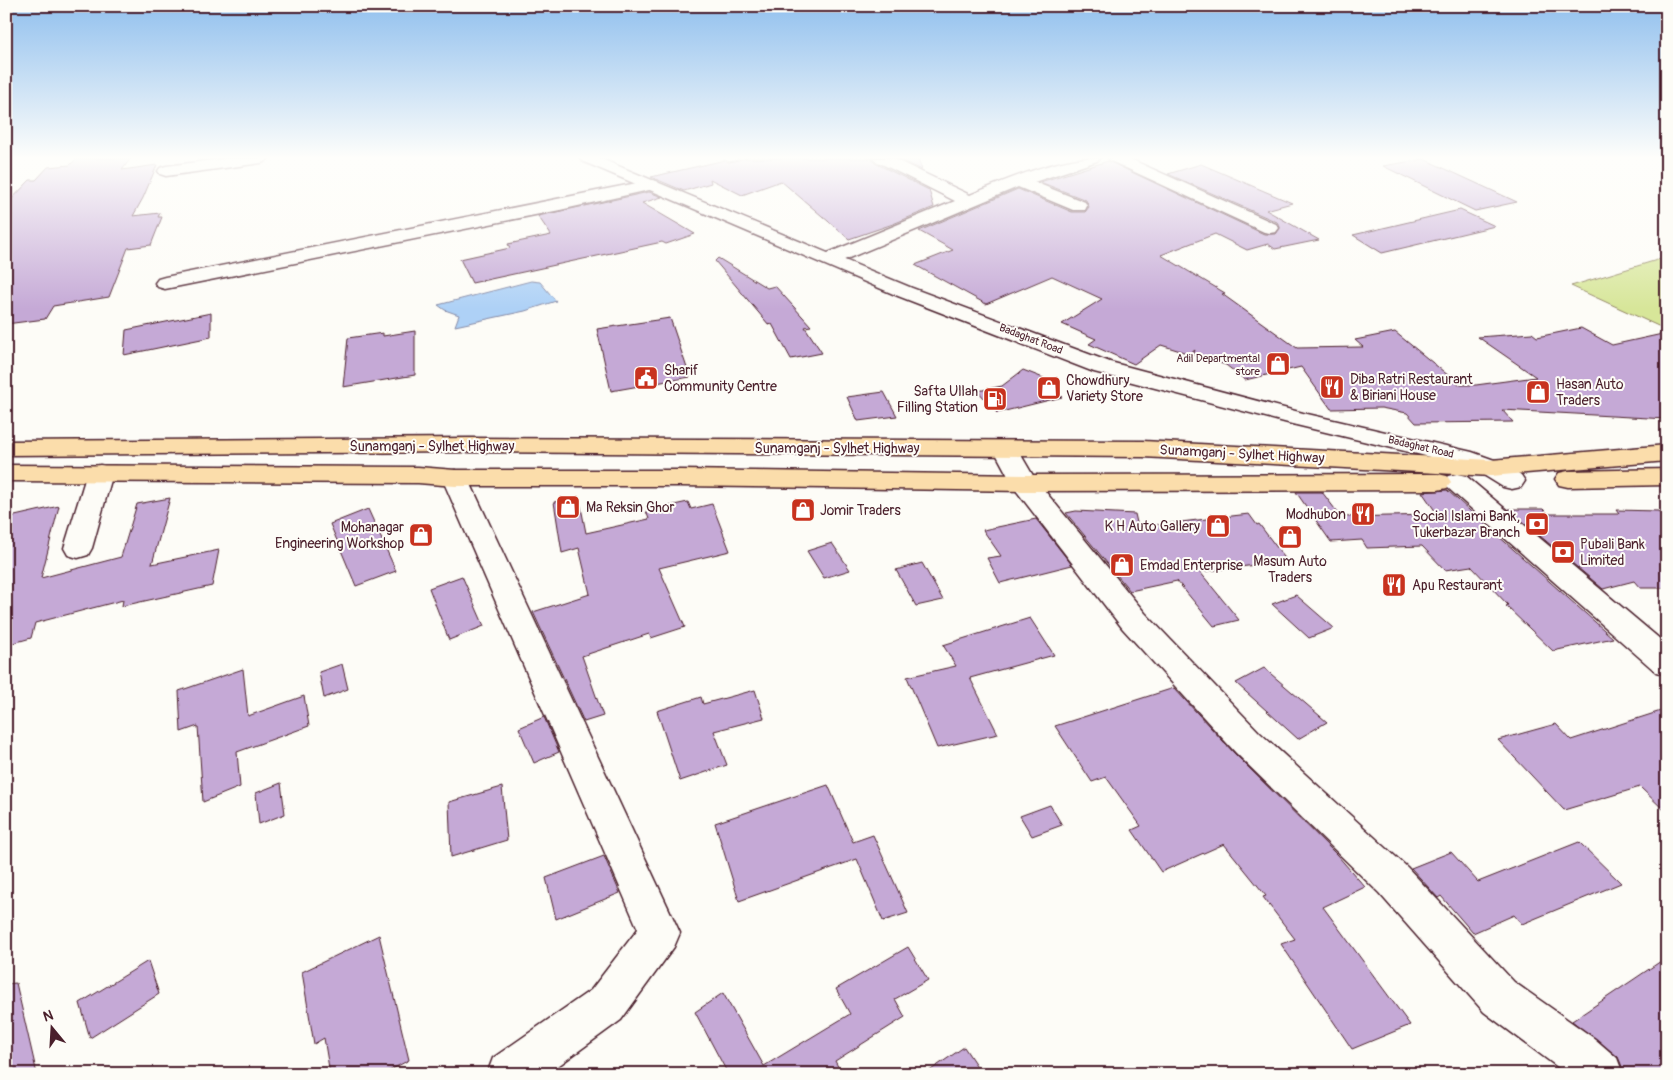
<svg xmlns="http://www.w3.org/2000/svg" width="1673" height="1080" viewBox="0 0 1673 1080" font-family="Pangolin,sans-serif">
<style>
.green{fill:#d7e699;stroke:#908262}
.water{fill:#aed1f6;stroke:#868aa5}
.building{fill:#c5a9d6;stroke:#4a1f2b}
.lines{fill:none;stroke-linecap:round;stroke-linejoin:round}
.street-casing{stroke:#4a1f2b;stroke-width:3}
.secondary-casing{stroke:#4a1f2b;stroke-width:3}
.primary-casing{stroke:#4a1f2b;stroke-width:3}
.street{fill:#fdfcf7;fill-rule:evenodd}
.secondary{fill:#fdfcf7;fill-rule:evenodd}
.primary{fill:#fbddab;fill-rule:evenodd}
.labels{text-anchor:middle;dominant-baseline:central;stroke-width:4;stroke-linejoin:round;paint-order:stroke}
.far-street-label{font-size:11px;fill:#4a1f2b;stroke:#fdfcf7}
.far-poi-label{font-size:11px;fill:#4a1f2b;stroke:#fdfcf7;text-anchor:end}
.poi-label{font-size:14px;fill:#4a1f2b;stroke:#fdfcf7;text-anchor:start}
.street-label{font-size:14px;fill:#4a1f2b;stroke:#fdfcf7}
</style>
<rect width="100%" height="100%" fill="#fdfcf7"/>
<filter id="ink" filterUnits="userSpaceOnUse"><feTurbulence type="fractalNoise" baseFrequency=".02" numOctaves="2"/><feDisplacementMap in="SourceGraphic" scale="10" xChannelSelector="R" yChannelSelector="G"/><feConvolveMatrix kernelMatrix="1 2 1 2 8 2 1 2 1" color-interpolation-filters="sRGB"/></filter>
<g filter="url(#ink)">
<!-- green -->
<path class="green" d="M1667,257V330L1571,286Z"/>
<!-- water -->
<path class="water" d="M531,281L540,282L556,301L525,311L455,326L459,315L445,310L438,305Z"/>
<!-- building -->
<g class="building">
<path d="M77,158H131L122,170L157,165L143,198L133,216L160,213L158,217H162L151,245L128,248L109,297L53,306L45,319L6,324V205L30,180H36L48,167L70,165Z"/>
<path d="M747,158H871L875,163L929,190L934,207L893,224L849,239L781,181L742,195L710,179L711,183L684,191L651,177L725,160L729,162Z"/>
<path d="M896,158H918L922,170Z"/>
<path d="M1424,159L1517,202L1475,211L1383,166Z"/>
<path d="M1108,161L1264,234H1276L1280,227L1277,222L1168,174L1201,164L1292,203L1266,210L1319,240L1275,249L1268,244L1247,250L1215,234L1161,255L1225,293L1222,294L1297,348L1363,347L1355,340L1395,332L1460,385H1476L1536,377L1478,337L1532,333L1537,337L1581,328L1612,345L1667,333V419L1502,410L1513,422L1416,423L1407,413L1381,408L1331,409L1301,367L1245,380L1226,365L1193,355L1195,350L1190,354L1161,345L1134,364L1089,344L1096,339L1062,324L1102,299L1052,276L986,304L915,265L953,250L919,231L1018,189L1072,212H1085L1089,207L1086,200L1040,182Z"/>
<path d="M649,192L662,197L642,203L695,234L666,244L662,242L472,283L460,259L510,248L508,244L551,235L538,216Z"/>
<path d="M1460,210L1495,226L1382,253L1353,235Z"/>
<path d="M718,258L767,288L775,286L811,326L805,327L822,353L791,359L772,324L769,325L715,261Z"/>
<path d="M211,313V337L124,355L126,330Z"/>
<path d="M670,318L690,377L611,391L597,329Z"/>
<path d="M415,331V375L343,387L348,338L383,333V336Z"/>
<path d="M1023,370L1056,383L1048,390L1062,397L997,413L978,391L1002,386Z"/>
<path d="M884,392L897,416L858,421L847,397Z"/>
<path d="M1447,490L1469,510L1613,638L1553,651L1506,606L1508,605L1471,566L1445,570L1422,546L1367,548L1362,540L1331,542L1296,492H1322L1341,517L1438,515L1422,492Z"/>
<path d="M579,497L586,533L649,519L646,511L688,502L691,509L712,504L730,551L659,568L685,627L651,638L649,634L582,656L603,716L584,722L533,612L590,594L579,548L562,553L554,502Z"/>
<path d="M170,498L152,564L219,550L212,586L122,606L123,600L35,623L31,638L6,645V518L59,506L41,578L121,557L137,504Z"/>
<path d="M368,509L396,571L356,586L330,524Z"/>
<path d="M1508,509H1543L1548,514H1619L1616,510L1658,511L1667,521V588H1640L1634,581L1603,589Z"/>
<path d="M1076,511L1135,514L1138,527L1249,514L1257,525L1259,524L1287,561L1200,572L1239,620L1214,626L1177,581L1130,591L1066,513Z"/>
<path d="M1036,519L1072,565L1000,583L987,558L1001,556L983,530Z"/>
<path d="M832,543L850,570L824,578L807,551Z"/>
<path d="M922,563L943,600L916,606L896,570Z"/>
<path d="M462,576L484,626L449,640L429,588Z"/>
<path d="M1296,595L1334,628L1309,638L1272,604Z"/>
<path d="M1030,618L1054,655L970,678L998,734L937,748L907,677L956,666L943,645Z"/>
<path d="M342,664L348,689L324,698L319,672Z"/>
<path d="M1264,668L1327,722L1298,739L1236,683Z"/>
<path d="M243,669L248,716L304,696L309,726L237,752L240,787L203,802L198,726L181,732L179,691Z"/>
<path d="M1174,688L1235,754L1337,855L1365,887L1323,907L1410,1025L1352,1049L1281,944L1295,939L1263,897L1266,896L1224,844L1161,872L1132,830L1141,826L1106,777L1092,782L1055,726Z"/>
<path d="M755,690L764,718L714,731L727,765L680,781L657,711L701,697L703,704Z"/>
<path d="M1667,709V813L1640,787L1564,810L1498,740L1556,724L1571,740Z"/>
<path d="M544,717L559,752L534,763L519,728Z"/>
<path d="M281,783L285,814L259,824L256,793Z"/>
<path d="M828,785L853,842L873,835L908,913L883,921L857,859L739,901L715,823Z"/>
<path d="M502,787L507,840L451,857L449,802Z"/>
<path d="M1050,805L1062,825L1032,836L1020,816Z"/>
<path d="M1579,842L1621,883L1522,924L1514,915L1473,933L1441,896L1438,898L1411,868L1451,852L1478,882Z"/>
<path d="M604,856L620,893L556,919L546,878Z"/>
<path d="M379,935L409,1060L383,1074H330L324,1038L314,1044L302,972Z"/>
<path d="M908,947L928,980L895,999L905,1017L835,1061L842,1074H728L695,1012L723,993L764,1066L850,1014L836,989Z"/>
<path d="M1667,957V1074H1625L1618,1057L1572,1021Z"/>
<path d="M148,961L159,994L90,1038L80,1003Z"/>
<path d="M16,983L37,1074H6V984Z"/>
<path d="M964,1047L982,1074H925Z"/>
</g>
<g class="lines">
<defs>
<g id="street">
<path d="M229,158H269L266,161L261,163L166,176L160,174L158,171L160,168L166,166Z"/>
<path d="M873,158H892L970,195C1004,181 1063,155 1100,158L1097,161L1034,182L1085,202L1087,206L1085,210H1073L1018,187L837,263L830,265L823,263L821,259L823,255L955,201L876,161Z"/>
<path d="M1108,158H1128L1276,224L1279,228L1276,232L1270,233L1264,232L1111,161Z"/>
<path d="M652,180L658,182L660,185L658,188L560,210L165,289L158,287L155,283L158,279L165,277Z"/>
<path d="M1005,441L1014,443L1035,479L1145,613L1260,733L1407,867L1514,982L1595,1039L1617,1058L1623,1074H1567L1484,1012L1379,893L1236,753L1123,629L1015,489L993,448L996,443Z"/>
<path d="M100,465L109,467L113,473L92,548L88,555L78,558L68,555L64,548L87,473L91,467Z"/>
<path d="M455,470L464,472L468,478L680,933L674,947L621,1020L547,1074H487L493,1058L591,990L638,929L442,478L446,472Z"/>
<path d="M1457,474L1466,476L1667,645V675L1656,672L1448,488L1444,482L1448,476Z"/>
</g>
<path id="secondary" d="M580,158H599L912,288L1110,362L1303,413L1472,452L1500,462L1521,475L1525,481L1521,487L1512,489L1503,487L1482,474L1455,463L1292,424L1094,372L898,296L582,161Z"/>
<g id="primary">
<path d="M470,438L1143,441L1491,460L1667,445V461L1491,476L1143,457L470,452L6,455V441Z"/>
<path d="M6,465L418,467L455,470H681L1024,475L1438,474L1447,476L1451,482L1447,488L1438,490L1024,491L681,486H455L418,483L6,481Z"/>
<path d="M1667,469V485L1568,487L1559,485L1555,479L1559,473L1568,471Z"/>
</g>
</defs>
<!-- street casing -->
<use href="#street" class="street-casing"/>
<!-- secondary casing -->
<use href="#secondary" class="secondary-casing"/>
<!-- primary casing -->
<use href="#primary" class="primary-casing"/>
<!-- street -->
<use href="#street" class="street"/>
<!-- secondary -->
<use href="#secondary" class="secondary"/>
<!-- primary -->
<use href="#primary" class="primary"/>
</g>
</g>
<!-- sky -->
<linearGradient id="sky" x2="0" y2="1"><stop stop-color="#91c0ee"/><stop offset="0.51" stop-color="#fefefb"/><stop offset="1" stop-color="#fefefb" stop-opacity="0"/></linearGradient>
<rect width="1673" height="309" fill="url(#sky)"/>
<!-- icons -->
<defs>
<symbol id="shop-square" viewBox="-11 -11 22 22"><rect x="-9" y="-9" width="18" height="18" rx="4" fill="#c8321e" stroke="#fdfcf7"/><path d="M-5-2.5h2.3a2.7 3.5 0 0 1 5.4 0H5L5.5 6h-11ZM-1.5-2.5h3a1.5 2.3 0 0 0-3 0Z" fill="#fff"/></symbol>
<symbol id="civic-square" viewBox="-11 -11 22 22"><rect x="-9" y="-9" width="18" height="18" rx="4" fill="#c8321e" stroke="#fdfcf7"/><path d="M-.6-6.5H3V-4.5H.6V-3L4-1V1h2V6H-6V1h2V-1L-.6-3ZM-1.2 2.5V6h2.4V2.5Z" fill="#fff"/></symbol>
<symbol id="restaurant-square" viewBox="-11 -11 22 22"><rect x="-9" y="-9" width="18" height="18" rx="4" fill="#c8321e" stroke="#fdfcf7"/><path d="M-5-6h1v4h1v-4h1v4h1v-4h1v5L-1.5 .5V6h-2V.5L-5-1ZM5-6V6H3V1.5H1.5Q1.5-4 5-6Z" fill="#fff"/></symbol>
<symbol id="fuel-square" viewBox="-11 -11 22 22"><rect x="-9" y="-9" width="18" height="18" rx="4" fill="#c8321e" stroke="#fdfcf7"/><path d="M-5.5-6h7V0h2V4h1.3V-2.5L3-4.5l.8-.8L6-3V5H2.5V1h-1V6h-7ZM-4.2-4.7v3.2H.2V-4.7Z" fill="#fff"/></symbol>
<symbol id="bank-square" viewBox="-11 -11 22 22"><rect x="-9" y="-9" width="18" height="18" rx="4" fill="#c8321e" stroke="#fdfcf7"/><path d="M-6-4H6V4H-6ZM0-2.3a2.3 2.3 0 1 0 0 4.6a2.3 2.3 0 1 0 0-4.6Z" fill="#fff"/></symbol>
</defs>
<g fill-rule="evenodd">
<use href="#shop-square" x="1264" y="350" width="28" height="28"/>
<use href="#civic-square" x="632" y="364" width="28" height="28"/>
<use href="#restaurant-square" x="1318" y="373" width="28" height="28"/>
<use href="#shop-square" x="1035" y="374" width="28" height="28"/>
<use href="#shop-square" x="1524" y="378" width="28" height="28"/>
<use href="#fuel-square" x="981" y="385" width="28" height="28"/>
<use href="#shop-square" x="554" y="493" width="28" height="28"/>
<use href="#shop-square" x="789" y="496" width="28" height="28"/>
<use href="#restaurant-square" x="1349" y="500" width="28" height="28"/>
<use href="#bank-square" x="1523" y="510" width="28" height="28"/>
<use href="#shop-square" x="1204" y="512" width="28" height="28"/>
<use href="#shop-square" x="407" y="521" width="28" height="28"/>
<use href="#shop-square" x="1276" y="523" width="28" height="28"/>
<use href="#bank-square" x="1549" y="538" width="28" height="28"/>
<use href="#shop-square" x="1108" y="551" width="28" height="28"/>
<use href="#restaurant-square" x="1380" y="571" width="28" height="28"/>
</g>
<g class="labels">
<!-- far-street labels -->
<g class="far-street-label">
<text transform="translate(1031 339) rotate(21)">Badaghat Road</text>
<text transform="translate(1421 447) rotate(13)">Badaghat Road</text>
</g>
<!-- far-poi labels -->
<g class="far-poi-label">
<text x="1260" y="358">Adil Departmental<tspan x="1260" dy="13">store</tspan></text>
</g>
<!-- poi labels -->
<g class="poi-label">
<text x="664" y="370">Sharif<tspan x="664" dy="16">Community Centre</tspan></text>
<text x="1350" y="379">Diba Ratri Restaurant<tspan x="1350" dy="16">&amp; Biriani House</tspan></text>
<text x="1066" y="380">Chowdhury<tspan x="1066" dy="16">Variety Store</tspan></text>
<text x="1556" y="384">Hasan Auto<tspan x="1556" dy="16">Traders</tspan></text>
<text x="978" y="391" text-anchor="end">Safta Ullah<tspan x="978" dy="16">Filling Station</tspan></text>
<text x="586" y="507">Ma Reksin Ghor</text>
<text x="820" y="510">Jomir Traders</text>
<text x="1346" y="514" text-anchor="end">Modhubon</text>
<text x="1520" y="516" text-anchor="end">Social Islami Bank,<tspan x="1520" dy="16">Tukerbazar Branch</tspan></text>
<text x="1200" y="526" text-anchor="end">K H Auto Gallery</text>
<text x="404" y="527" text-anchor="end">Mohanagar<tspan x="404" dy="16">Engineering Workshop</tspan></text>
<text x="1580" y="544">Pubali Bank<tspan x="1580" dy="16">Limited</tspan></text>
<text x="1290" y="561" text-anchor="middle">Masum Auto<tspan x="1290" dy="16">Traders</tspan></text>
<text x="1140" y="565">Emdad Enterprise</text>
<text x="1412" y="585">Apu Restaurant</text>
</g>
<!-- street labels -->
<g class="street-label">
<text x="432" y="446">Sunamganj - Sylhet Highway</text>
<text x="837" y="448">Sunamganj - Sylhet Highway</text>
<text transform="translate(1242 454) rotate(3)">Sunamganj - Sylhet Highway</text>
</g>
</g>
<!-- margin -->
<rect width="1673" height="1080" fill="none" stroke="#fdfcf7" stroke-width="25"/>
<rect x="12" y="12" width="1648" height="1055" fill="none" stroke="#4a1f2b" stroke-width="2" filter="url(#ink)"/>
<!-- north arrow -->
<g transform="translate(52 1028) rotate(342)" stroke="#fdfcf7" stroke-width="4" paint-order="stroke">
<path d="M0-4L9 19L0 12L-9 19Z" fill="#4a1f2b"/>
<text y="-8" font-size="14" font-weight="bold" text-anchor="middle" fill="#4a1f2b">N</text>
</g>
</svg>
